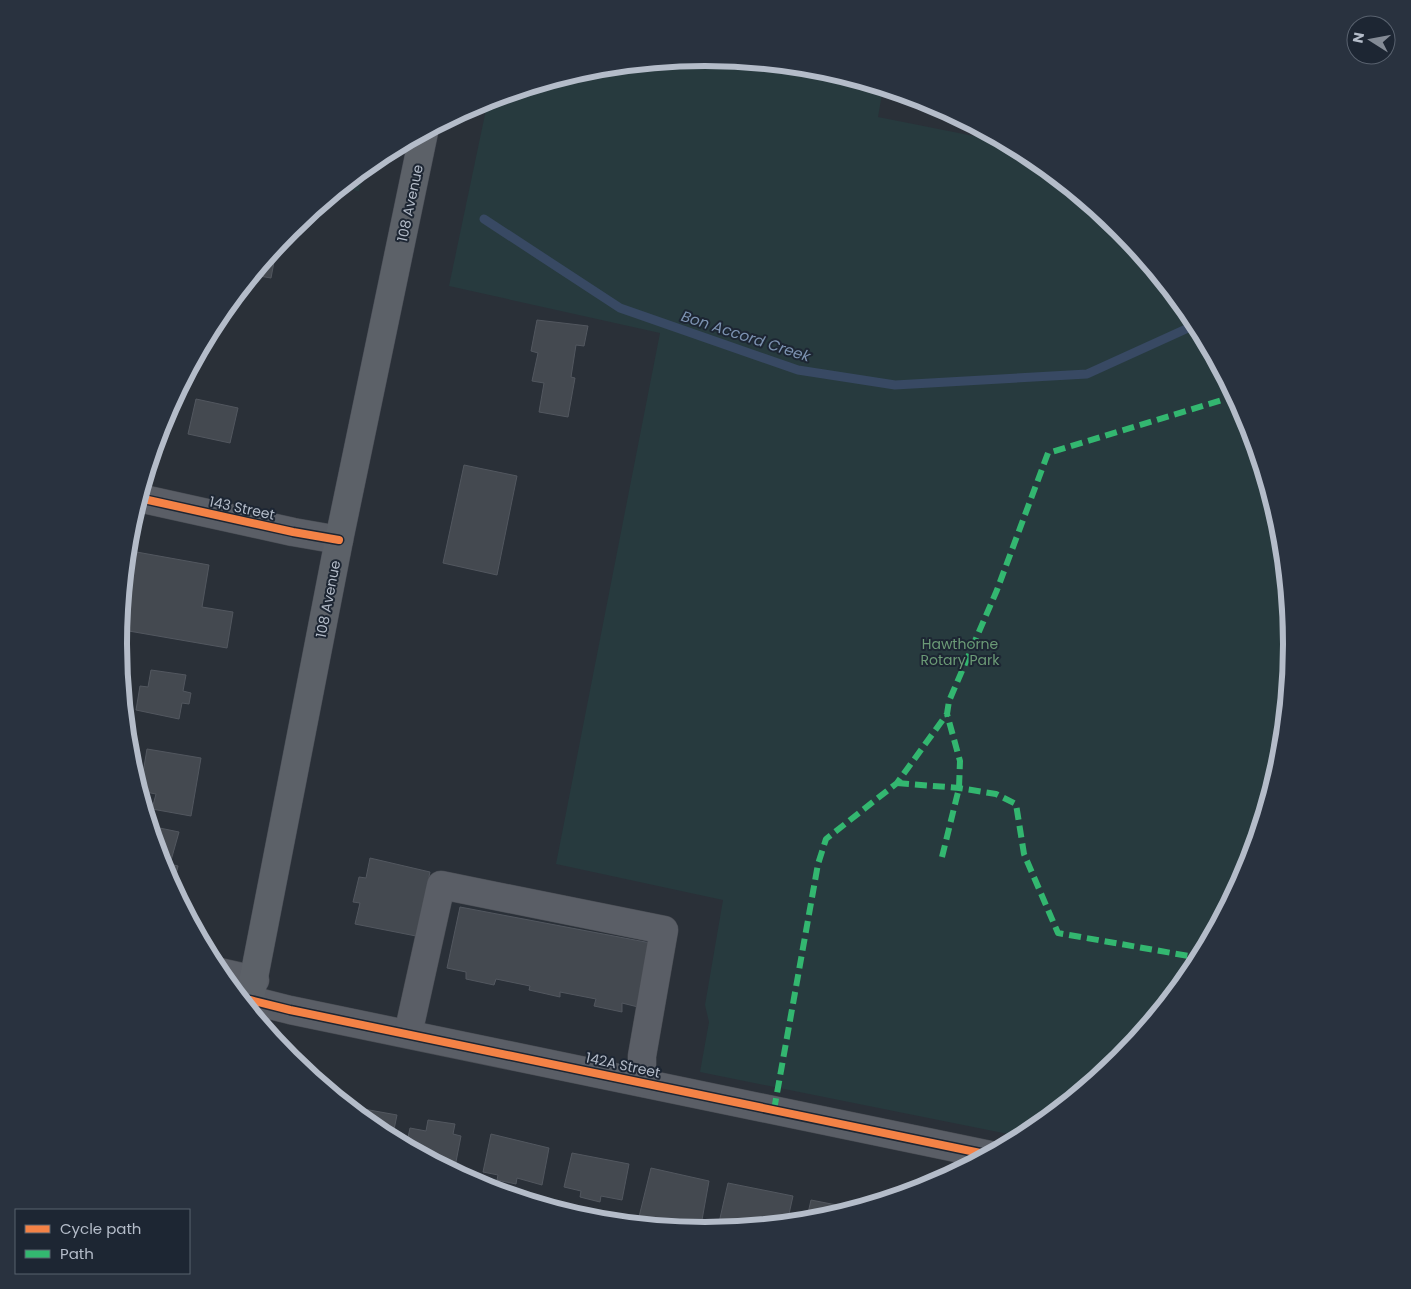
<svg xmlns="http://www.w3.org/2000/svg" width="1411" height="1289" viewBox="0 0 1411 1289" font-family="Poppins,sans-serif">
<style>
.green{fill:#273a3e}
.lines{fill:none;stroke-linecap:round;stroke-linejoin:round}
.stream{stroke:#384963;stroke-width:9}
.building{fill:#444950;stroke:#52575f}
.minor-casing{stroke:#484c53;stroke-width:29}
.major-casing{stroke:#484c55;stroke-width:29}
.minor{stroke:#5a5e66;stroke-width:28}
.major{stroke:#5c6168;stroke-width:28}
.quiet{stroke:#33b770;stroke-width:6;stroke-dasharray:12 6;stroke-linecap:butt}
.cycleway-casing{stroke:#1d2633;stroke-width:11}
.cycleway{stroke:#f48246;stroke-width:8}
.labels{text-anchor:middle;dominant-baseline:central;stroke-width:4;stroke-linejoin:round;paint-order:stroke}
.street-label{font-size:14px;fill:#b4bcc9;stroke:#1d2633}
.park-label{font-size:14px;fill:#6b9a76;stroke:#1d2633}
.water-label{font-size:15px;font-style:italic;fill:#7c92b1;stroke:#1d2633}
.rim{fill:none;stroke:#b4bcc9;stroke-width:6}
</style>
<rect width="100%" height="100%" fill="#2a3038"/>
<!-- green -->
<g class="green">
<path d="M706,58L820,69L883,88L878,117L1004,142L1032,157L1121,230L1194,319L1248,420L1281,530L1292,645L1283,741L1281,759L1248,869L1193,971L1120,1060L1031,1133L1023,1137L700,1072L709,1022L705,1005L723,900L556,864L660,333L449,286L488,100L591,69Z"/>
<path d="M364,169L359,191L341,188Z"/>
</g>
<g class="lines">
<!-- stream -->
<path class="stream" d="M484,219L620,308L798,370L895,385L1087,374L1197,324"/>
</g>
<!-- building -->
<g class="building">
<path d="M277,246L271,278L253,275Z"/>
<path d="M537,320L588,326L584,346L576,345L571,377L575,378L568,417L539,412L544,383L532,381L538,353L531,351Z"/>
<path d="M196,399L238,408L230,443L188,434Z"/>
<path d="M464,465L517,476L497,575L443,563Z"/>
<path d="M131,551L209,565L202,607L233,612L227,648L123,630L127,607L122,606L125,582Z"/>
<path d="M151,670L186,675L183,691L191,693L189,704L182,703L179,719L136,710L140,686L148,687Z"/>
<path d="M147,749L201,758L191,816L152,809L156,794L140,791Z"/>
<path d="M150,826L179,832L170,864L178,866L173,886L163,869Z"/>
<path d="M370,858L430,872L416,936L355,924L360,903L353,902L359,877L366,878Z"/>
<path d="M460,907L656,944L642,1008L622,1003V1012L594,1006L596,999L560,992V997L529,990L530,986L496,979L494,985L466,979V972L447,968Z"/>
<path d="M347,1106L397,1115L392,1139L379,1132Z"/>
<path d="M428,1120L455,1124L453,1134L461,1136L454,1172L406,1147L410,1128L426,1131Z"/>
<path d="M491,1134L549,1148L542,1185L517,1178L516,1184L497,1180L498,1175L483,1172Z"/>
<path d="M572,1153L629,1164L622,1200L601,1196L600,1202L580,1197L581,1191L564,1187Z"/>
<path d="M651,1168L709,1181L700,1231L637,1225Z"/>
<path d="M728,1183L793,1196L787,1223L730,1229L718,1227Z"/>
<path d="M811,1200L857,1209L820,1220L806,1222Z"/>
</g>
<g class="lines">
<defs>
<g id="minor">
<path d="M139,498L293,532L339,540"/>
<path d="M219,972L255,980"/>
<path d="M250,1000L290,1010L990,1155"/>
<path d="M408,1034L441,885L664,930L642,1056V1082"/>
</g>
<path id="major" d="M248,1008L339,540L424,132"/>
</defs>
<!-- minor casing -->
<use href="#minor" class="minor-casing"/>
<!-- major casing -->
<use href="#major" class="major-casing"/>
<!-- minor -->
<use href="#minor" class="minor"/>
<!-- major -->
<use href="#major" class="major"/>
<!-- quiet -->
<g class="quiet">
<path d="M897,783L959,788L996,794L1016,804L1024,854L1058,933L1200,958"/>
<path d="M942,857L959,788L960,761L947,714"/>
<path d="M774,1110L818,864L826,839L897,783L947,714L949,701L997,590L1048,453L1235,396"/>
</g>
<defs>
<g id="cycleway">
<path d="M139,498L293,532L339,540"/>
<path d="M250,1000L290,1010L990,1155"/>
</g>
</defs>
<!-- cycleway casing -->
<use href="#cycleway" class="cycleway-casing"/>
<!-- cycleway -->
<use href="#cycleway" class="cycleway"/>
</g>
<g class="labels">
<!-- street labels -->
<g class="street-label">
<text transform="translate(410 203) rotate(-78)">108 Avenue</text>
<text transform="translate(242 508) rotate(12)">143 Street</text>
<text transform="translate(328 599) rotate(-79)">108 Avenue</text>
<text transform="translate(623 1065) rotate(12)">142A Street</text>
</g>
<!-- park labels -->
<g class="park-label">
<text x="960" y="644">Hawthorne<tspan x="960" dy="16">Rotary Park</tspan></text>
</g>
<!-- water labels -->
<g class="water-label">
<text transform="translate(746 336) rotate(18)">Bon Accord Creek</text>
</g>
</g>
<!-- crop -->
<path d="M0 0H1411V1289H0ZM127 644a578 578 0 1 1 1156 0a578 578 0 1 1-1156 0Z" fill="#29323f" fill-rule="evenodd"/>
<path class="rim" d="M127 644a578 578 0 1 1 1156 0a578 578 0 1 1-1156 0Z"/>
<!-- legend -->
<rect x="15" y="1209" width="175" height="65" fill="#1d2633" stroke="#59626f"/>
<rect x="25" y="1225" width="25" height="8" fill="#f48246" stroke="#59626f"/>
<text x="60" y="1234" font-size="15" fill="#b4bcc9">Cycle path</text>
<rect x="25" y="1250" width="25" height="8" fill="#33b770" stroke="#59626f"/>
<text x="60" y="1259" font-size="15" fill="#b4bcc9">Path</text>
<!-- north arrow -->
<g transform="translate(1371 40) rotate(281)"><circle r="24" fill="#1d2633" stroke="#59626f"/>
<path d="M0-4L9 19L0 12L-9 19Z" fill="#848b96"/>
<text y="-8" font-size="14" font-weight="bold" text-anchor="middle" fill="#b4bcc9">N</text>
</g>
</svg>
